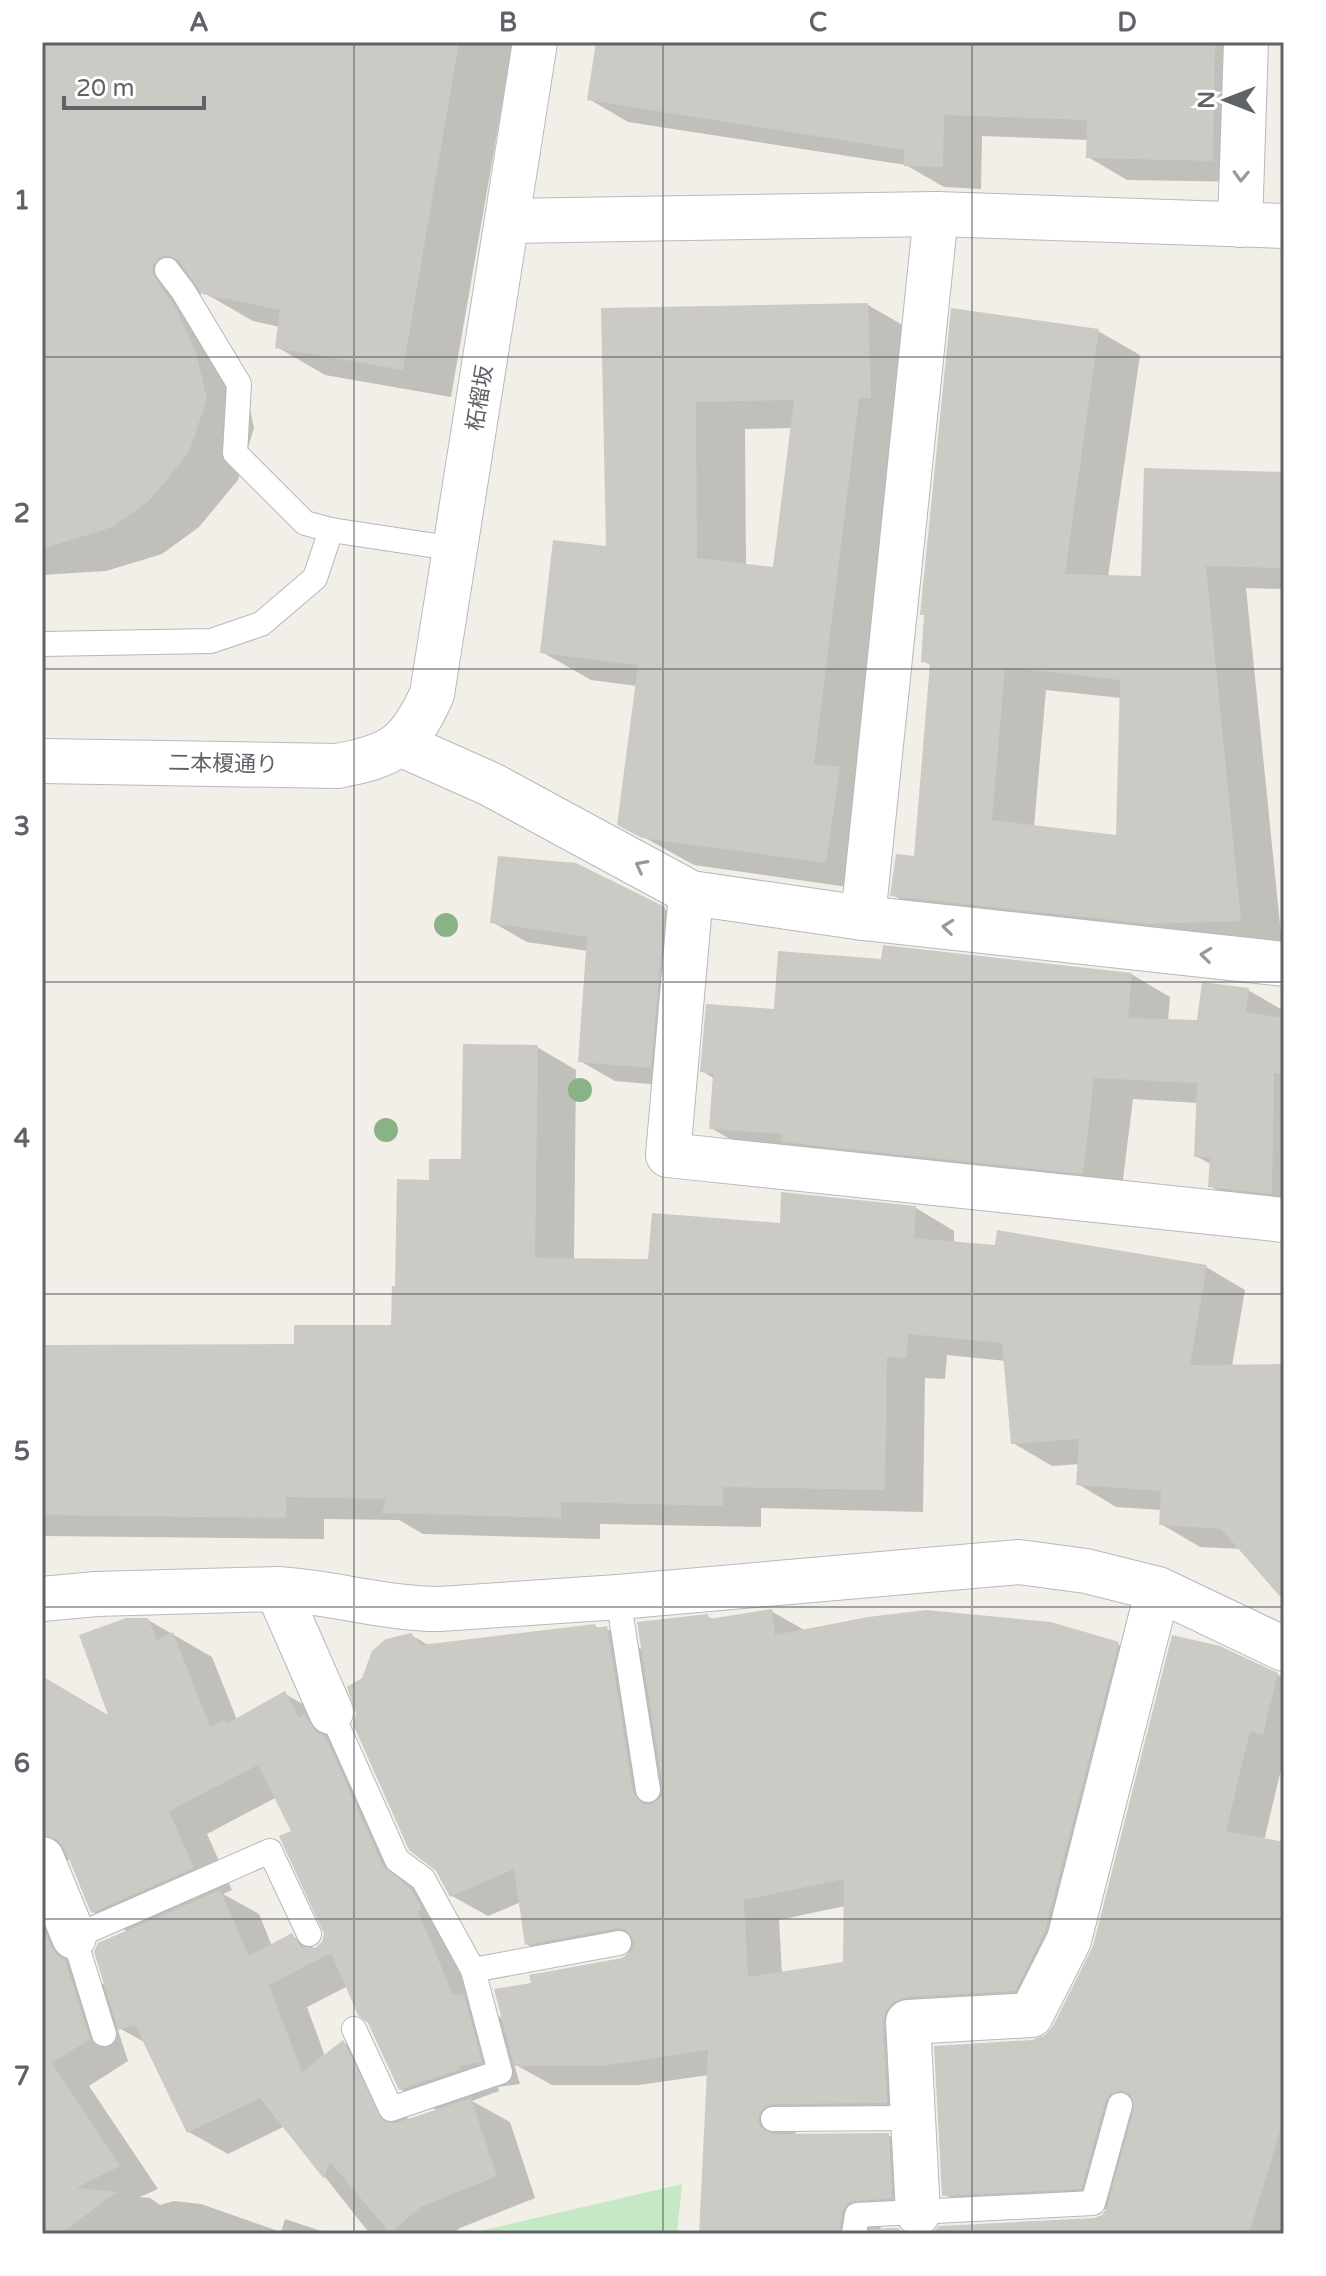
<svg xmlns="http://www.w3.org/2000/svg" width="1326" height="2276" viewBox="0 0 1326 2276" font-family="'Varela Round','Noto Sans JP',sans-serif">
<style>
.green{fill:#c5e8c5}
.shadow{fill:#0003;fill-rule:evenodd}
.building{fill:#cccac5;fill-rule:evenodd}
.lines{fill:none;stroke-linecap:round;stroke-linejoin:round}
.lane-casing{stroke:#b5b8bc;stroke-width:26}
.street-casing{stroke:#b5b8bc;stroke-width:46}
.secondary-casing{stroke:#b6babf;stroke-width:46}
.lane{stroke:#fff;stroke-width:24}
.street{stroke:#fff;stroke-width:44}
.secondary{stroke:#fff;stroke-width:44}
.tree{fill:#89b387}
.oneway{stroke:#979a9d}
.grid{fill:none;stroke:#5f6368;stroke-width:2;stroke-opacity:0.55}
.labels{text-anchor:middle;dominant-baseline:central;stroke-width:8;stroke-linejoin:round;paint-order:stroke}
.street-label{font-size:22px;fill:#5f6368;stroke:#fff}
.neatline{fill:none;stroke:#5f6368;stroke-width:3}
.grid-label{font-size:26px;text-anchor:middle;font-weight:bold;fill:#5f6368}
</style>
<rect width="100%" height="100%" fill="#f1efe8"/>
<!-- green -->
<path class="green" d="M682,2184L677,2234H467Z"/>
<!-- shadow -->
<g class="shadow">
<path d="M42,42H513L451,397L325,375L277,347L280,327L253,321L201,291L200,302L244,382L254,428L238,480L199,527L162,554L106,571L42,575Z"/>
<path d="M599,42H1254L1251,182L1127,180L1088,157L1089,140L982,136L981,189L944,187L906,165L628,122L589,99Z"/>
<path d="M868,305L918,334L876,891L694,865L620,824L637,686L591,680L542,652L608,549L603,310ZM792,428L775,569L746,566L745,429Z"/>
<path d="M1098,331L1140,355L1108,577L1143,578L1284,474V589L1246,588L1282,944L934,919L893,895L915,858L932,666L923,661ZM1046,690L1121,698L1118,837L1034,827Z"/>
<path d="M664,909L699,929L685,1087L615,1081L580,1061L588,951L527,942L492,922Z"/>
<path d="M1131,974L1170,997L1168,1021L1199,1022L1248,990L1284,1011V1212L1249,1208L1210,1186L1212,1165L1196,1156L1198,1103L1133,1099L1121,1195L750,1151L711,1128L715,1079L702,1071L776,1011Z"/>
<path d="M537,1047L576,1070L574,1260L650,1261L782,1225L916,1208L954,1231V1244L1206,1267L1245,1290L1232,1366H1284V1598L1241,1549L1200,1547L1161,1524L1162,1510L1116,1507L1078,1484L1079,1464L1052,1466L1013,1443L1006,1361L947,1355L945,1379L925,1378L923,1512L761,1508V1527L600,1524V1539L423,1534L399,1520L324,1519V1539L42,1536V1347L296,1346L393,1327L397,1288L431,1182L463,1161Z"/>
<path d="M771,1611L806,1631L1118,1644L1154,1665L1051,2010L930,2021L922,2123L801,2126L793,2136L888,2135L924,2156L893,2220L881,2226L880,2231L905,2234H701L709,2075L639,2085H552L514,2064L520,2084L498,2087L499,2091L472,2101L510,2122L535,2198L460,2228L453,2234H370L285,2126L228,2154L189,2132L146,2043L117,2027L128,2061L89,2086L158,2189L140,2197L150,2198L160,2205L174,2201L201,2204L281,2232L285,2219L330,2234H42V1679L111,1719L148,1620L212,1657L237,1720L285,1694L324,1716L488,2010L504,2019L533,1984L623,1959L632,1952L563,1965L527,1944L521,1902L488,1916L452,1896L364,1679L411,1635L430,1646L595,1626L600,1629H607L643,1650L707,1616L714,1620ZM277,1797L293,1832L325,1927L324,1943L316,1949L292,1936L272,1946L259,1914L223,1894L232,1890L207,1834ZM71,1858L93,1912L128,1932L107,1986L96,1980L60,1866ZM845,1906L844,1964L782,1974L779,1920ZM348,1986L369,2021L400,2089L438,2111L409,2121L381,2065L343,2042L325,2056L307,2007Z"/>
<path d="M1277,1674L1284,1678V1757L1264,1841L1284,1844V2234H934L1094,2220L1103,2217L1109,2209L980,2215L944,2194L1033,2042L1046,2037Z"/>
</g>
<!-- building -->
<g class="building">
<path d="M42,42H459L403,370L275,348L280,310L202,294L178,260L166,255L159,258L153,265L152,273L177,310L196,353L207,399L189,452L150,500L113,527L42,549Z"/>
<path d="M596,42H1215L1213,161L1086,158L1087,120L944,115L943,167L904,166V150L587,100Z"/>
<path d="M868,303L871,398L859,399L814,764L840,767L826,863L642,838L617,825L638,665L540,653L553,540L606,546L601,308ZM794,400L773,567L697,558L696,402Z"/>
<path d="M951,308L1099,329L1065,574L1141,576L1144,468L1284,472V568L1206,566L1241,921L1149,924L890,896L896,854L914,856L930,663L921,662L924,615H920ZM1005,667L1120,680L1116,835L992,820Z"/>
<path d="M498,856L576,863L665,907L651,1068L578,1062L587,937L490,923Z"/>
<path d="M883,945L1132,973L1128,1018L1197,1020L1202,982L1249,988L1246,1012L1284,1018V1074L1274,1073L1272,1194L1208,1187L1210,1158L1194,1157L1197,1083L1094,1078L1083,1174L782,1142L783,1134L709,1129L713,1074L700,1072L706,1004L774,1009L778,951L881,959Z"/>
<path d="M463,1044L538,1045L535,1258L648,1259L652,1213L780,1223L781,1192L916,1206L914,1238L995,1245L997,1230L1207,1265L1190,1365L1284,1364V1601L1221,1529L1159,1525L1161,1491L1076,1485L1079,1439L1011,1444L1002,1343L908,1334L907,1358L887,1357L885,1490L723,1487V1506L561,1502V1518L382,1513L386,1499L286,1497V1518L42,1515V1345L294,1344V1325H391L392,1286H395L397,1179L429,1180V1159H461Z"/>
<path d="M772,1609L775,1635L868,1617L926,1610L1051,1622L1119,1642L1045,1931L1015,1991L907,1997L894,2002L885,2011L883,2023L887,2103L773,2104L765,2107L760,2112L758,2120L761,2127L772,2134L889,2133L892,2198L849,2202L842,2212L839,2234H699L708,2050L602,2066H514L494,1989L531,1983L529,1975L622,1958L633,1949L634,1940L625,1929L617,1928L525,1945L514,1869L450,1897L436,1871L409,1850L353,1724L356,1714L347,1687L362,1678L372,1651L386,1639L411,1633L421,1645L595,1624L596,1628L607,1626L633,1792L642,1804L651,1805L662,1796L663,1788L637,1622L708,1614L709,1619ZM844,1879L843,1962L748,1977L744,1900Z"/>
<path d="M126,1618H148L157,1640L173,1632L210,1727L224,1720L226,1724L285,1691L299,1718L305,1714L316,1732L325,1736L383,1866L411,1889L422,1909L418,1911L453,1995L464,1994L482,2062L460,2066L461,2069L399,2090L368,2023L358,2015L331,1953L269,1985L302,2072L343,2040L383,2121L396,2123L471,2098L497,2176L421,2207L390,2233L330,2162L324,2179L260,2098L187,2133L135,2025L118,2030L94,1952L98,1943L220,1890L249,1956L292,1933L301,1947L315,1948L322,1942L324,1934L279,1836L291,1831L258,1765L169,1811L194,1868L91,1913L65,1849L57,1839L42,1835V1676L108,1715L79,1635Z"/>
<path d="M1172,1635L1220,1646L1278,1673L1263,1735L1250,1731L1226,1831L1284,1842V2118L1249,2234H931L939,2226L1094,2218L1102,2215L1107,2207L1134,2109L1131,2095L1123,2090L1110,2094L1106,2100L1081,2189L942,2196L934,2046L1032,2040L1045,2035L1053,2026L1093,1946Z"/>
<path d="M42,1925L51,1947L58,1956L65,1960L90,2039L52,2063L120,2166L76,2188L117,2192L60,2234H42Z"/>
<path d="M898,2228L905,2234H869L870,2229Z"/>
</g>
<g class="lines">
<defs>
<g id="lane">
<path d="M167,270L183,291L239,384L235,453L305,523L331,530L456,549"/>
<path d="M42,644L211,641L261,624L315,578L331,530"/>
<path d="M618,1597L648,1790"/>
<path d="M331,1712L397,1860L423,1879L473,1970"/>
<path d="M354,2029L391,2109L500,2072L473,1970L619,1943"/>
<path d="M104,2034L74,1937L270,1851L309,1934"/>
<path d="M773,2119L913,2118"/>
<path d="M854,2234L857,2215L1093,2203L1120,2105"/>
</g>
<g id="street">
<path d="M1240,225L1246,42"/>
<path d="M400,744L490,784L691,893L863,918L1284,964"/>
<path d="M691,893L668,1155L1284,1220"/>
<path d="M863,918L936,214"/>
<path d="M277,1589L331,1712"/>
<path d="M42,1859L74,1937"/>
<path d="M918,2213L908,2022L1031,2015L1069,1940L1158,1589"/>
</g>
<g id="secondary">
<path d="M508,221L936,214L1284,226"/>
<path d="M42,761L337,766C393,756 409,745 432,694L535,42"/>
<path d="M42,1599L96,1594L277,1589C332,1592 385,1609 440,1609L618,1597L1019,1562L1086,1571L1158,1589L1284,1649"/>
</g>
</defs>
<!-- lane casing -->
<use href="#lane" class="lane-casing"/>
<!-- street casing -->
<use href="#street" class="street-casing"/>
<!-- secondary casing -->
<use href="#secondary" class="secondary-casing"/>
<!-- lane -->
<use href="#lane" class="lane"/>
<!-- street -->
<use href="#street" class="street"/>
<!-- secondary -->
<use href="#secondary" class="secondary"/>
</g>
<!-- trees -->
<g class="tree">
<circle cx="446" cy="925" r="12"/>
<circle cx="580" cy="1090" r="12"/>
<circle cx="386" cy="1130" r="12"/>
</g>
<!-- one-way arrows -->
<defs><path id="oneway-chevron" d="M-2-3.5L2.5 0L-2 3.5" fill="none" stroke-width="1.6" stroke-linecap="round" stroke-linejoin="round" transform="scale(2)"/></defs>
<g class="oneway">
<use href="#oneway-chevron" transform="translate(1241 176) rotate(92)"/>
<use href="#oneway-chevron" transform="translate(641 866) rotate(-152)"/>
<use href="#oneway-chevron" transform="translate(948 927) rotate(-174)"/>
<use href="#oneway-chevron" transform="translate(1206 955) rotate(-174)"/>
</g>
<!-- grid -->
<path class="grid" d="M354,42V2234M663,42V2234M972,42V2234M42,357H1284M42,669H1284M42,982H1284M42,1294H1284M42,1607H1284M42,1919H1284"/>
<g class="labels">
<!-- street labels -->
<g class="street-label">
<text transform="translate(480 398) rotate(-81)">柘榴坂</text>
<text transform="translate(223 764) rotate(1)">二本榎通り</text>
</g>
</g>
<!-- border -->
<rect width="1326" height="2276" fill="none" stroke="#ffffff" stroke-width="88"/>
<!-- north arrow -->
<g transform="translate(1226 100) rotate(270)" stroke="#ffffff" stroke-width="6" paint-order="stroke">
<path d="M0-6L14 30L0 20L-14 30Z" fill="#5f6368"/>
<text y="-12" font-size="22" font-weight="bold" text-anchor="middle" fill="#5f6368">N</text>
</g>
<!-- scale -->
<path d="M64 96v12h140v-12" fill="none" stroke="#5f6368" stroke-width="4"/>
<text x="76" y="96" font-size="24" fill="#5f6368" stroke="#ffffff" stroke-width="6" paint-order="stroke">20 m</text>
<rect x="44" y="44" width="1238" height="2188" class="neatline"/>
<g class="grid-label">
<text x="199" y="31">A</text>
<text x="508" y="31">B</text>
<text x="818" y="31">C</text>
<text x="1127" y="31">D</text>
<text x="22" y="209">1</text>
<text x="22" y="522">2</text>
<text x="22" y="835">3</text>
<text x="22" y="1147">4</text>
<text x="22" y="1460">5</text>
<text x="22" y="1772">6</text>
<text x="22" y="2085">7</text>
</g>
</svg>
